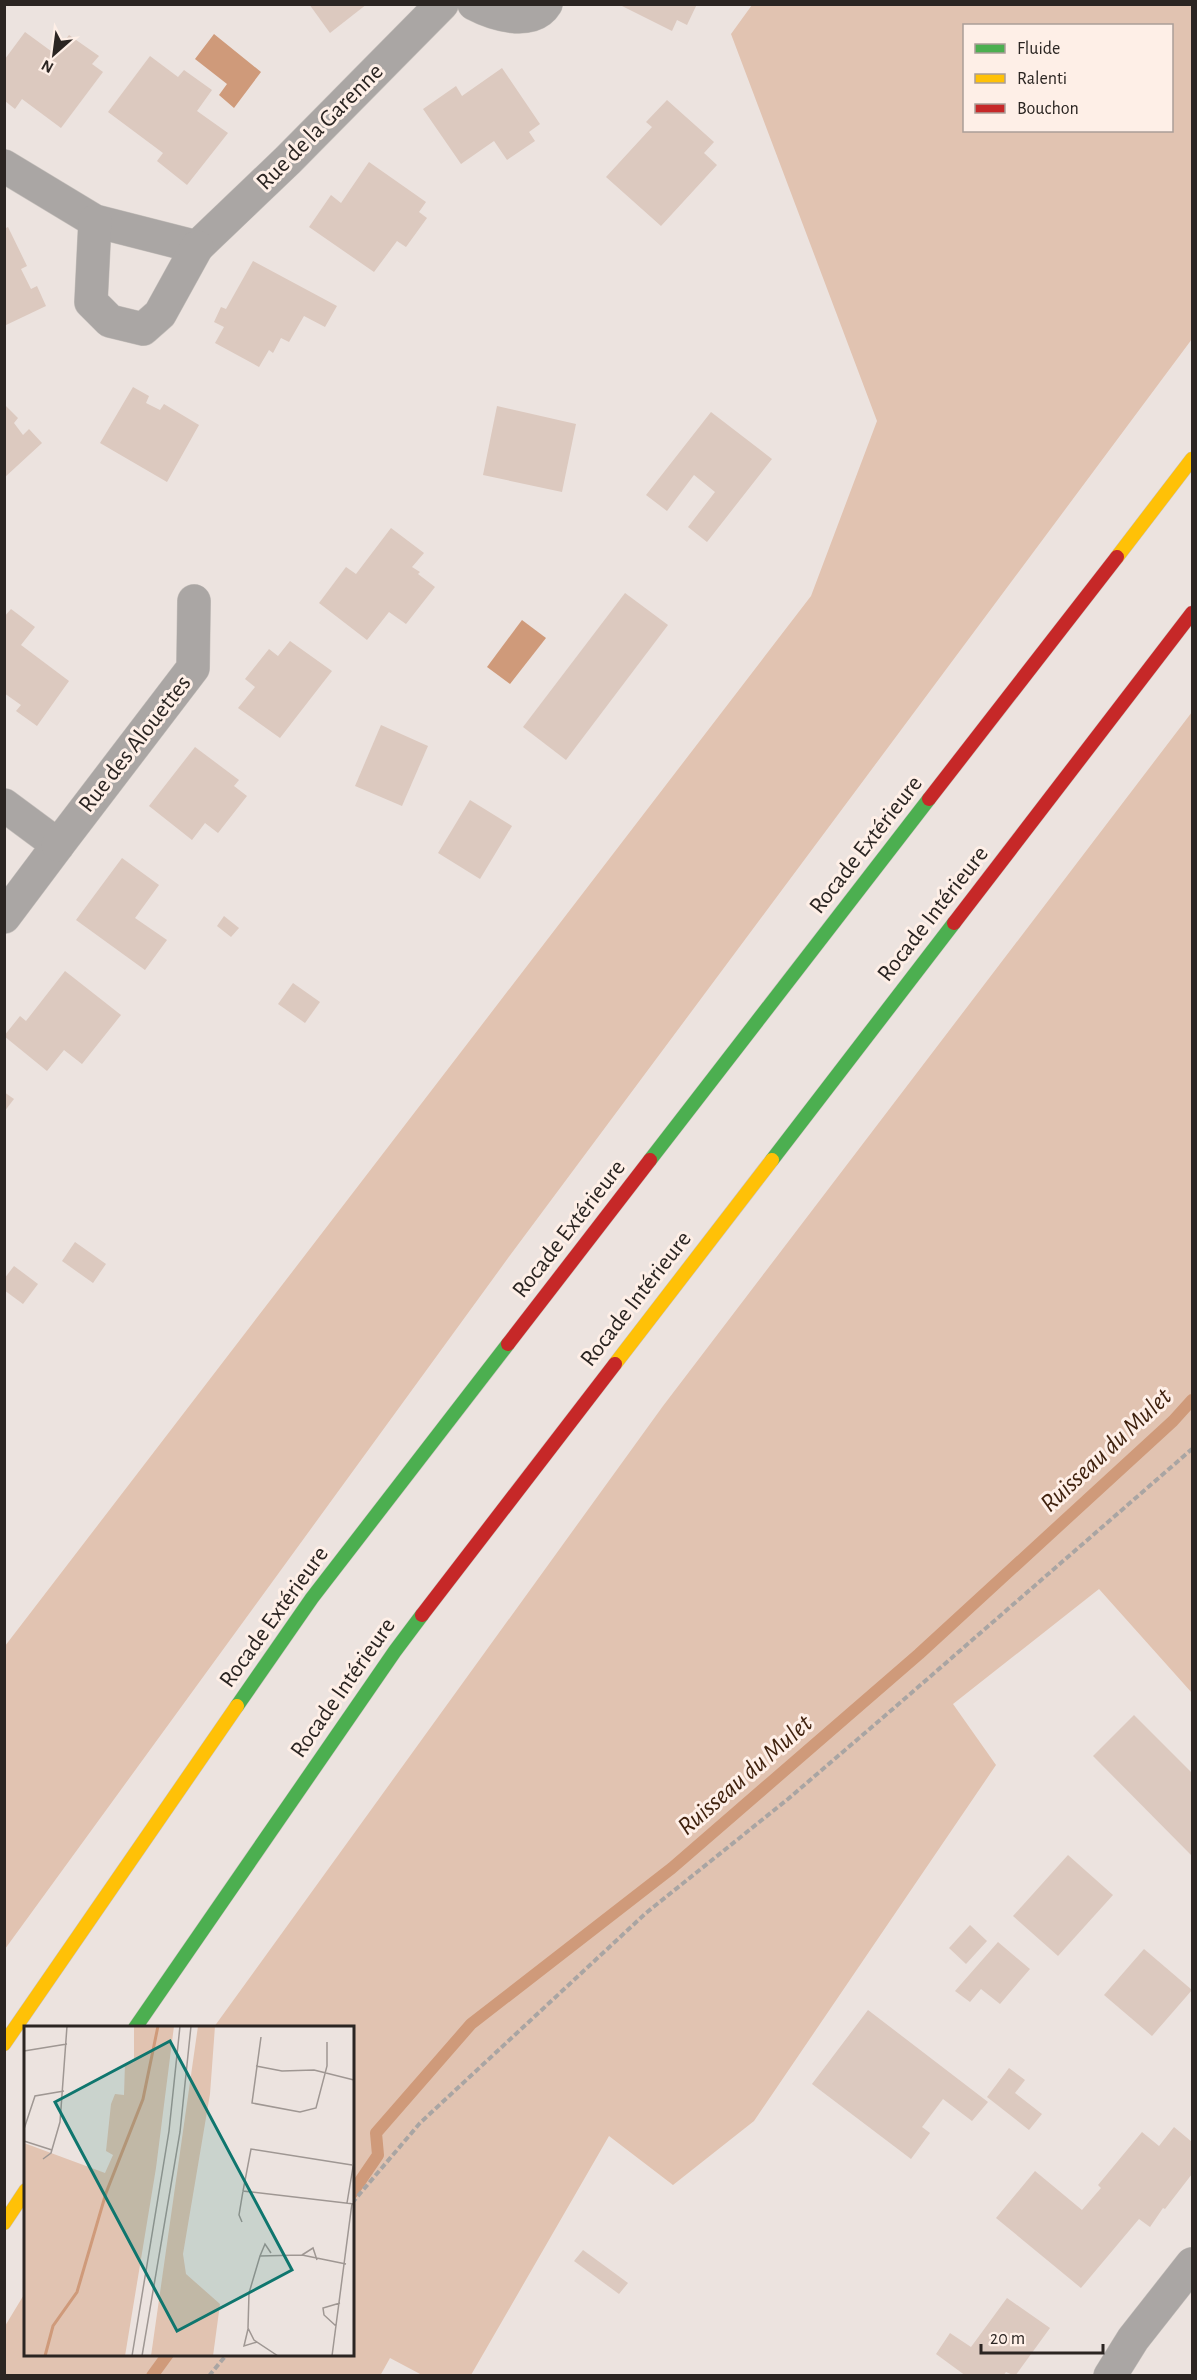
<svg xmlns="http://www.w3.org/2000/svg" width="1197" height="2380" viewBox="0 0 1197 2380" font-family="'Alegreya Sans',sans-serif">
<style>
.green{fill:#e1c3b1;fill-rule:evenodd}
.water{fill:#cf9a7a}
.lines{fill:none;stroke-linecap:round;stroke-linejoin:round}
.stream{stroke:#cf9a7a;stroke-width:12}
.building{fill:#dcc9bf}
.street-casing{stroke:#c8c2be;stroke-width:34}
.fast-casing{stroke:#c8c2be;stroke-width:15}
.slow-casing{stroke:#c8c2be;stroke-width:15}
.jam-casing{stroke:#c8c2be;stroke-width:15}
.path{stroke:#a9a5a3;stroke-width:4;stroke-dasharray:6 3;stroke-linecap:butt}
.street{stroke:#aaa6a4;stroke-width:33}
.fast{stroke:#4caf50;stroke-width:14}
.slow{stroke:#ffc107;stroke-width:14}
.jam{stroke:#c62828;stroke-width:14}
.labels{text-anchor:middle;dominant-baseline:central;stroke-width:6;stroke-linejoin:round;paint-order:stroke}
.street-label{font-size:24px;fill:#2b2522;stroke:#feefe7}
.water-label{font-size:26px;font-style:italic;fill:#40220e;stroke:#feefe7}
.inset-river{fill:none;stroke:#cf9a7a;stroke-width:3}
.inset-road{fill:none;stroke:#9f9793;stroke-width:1.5}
.view{fill:#0f766e;fill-opacity:0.15;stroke:#0f766e;stroke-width:3}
.inset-edge{fill:none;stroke:#2b2522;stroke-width:3}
</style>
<rect width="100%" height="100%" fill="#ece3df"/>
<!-- green -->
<g class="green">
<path d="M752,5H1192V339L511,1254L5,1949V1646L811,596L877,421L731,34ZM964,26H1172V130H964Z"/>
<path d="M1192,712V1693L1099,1589L953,1704L996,1765L754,2121L673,2185L609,2136L471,2375H422L390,2358L380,2376L5,2375V2326L25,2293L26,2354H352V2028L214,2027L663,1406Z"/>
</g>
<!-- water -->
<g class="water">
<path d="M214,34L261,72L234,108L219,95L227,84L195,59Z"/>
<path d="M522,620L546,638L510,684L487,667Z"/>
</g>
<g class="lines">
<!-- stream -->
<g class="stream">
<path d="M352,2193L378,2155L376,2133L471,2024L672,1868L919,1654L1173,1421L1192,1400"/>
<path d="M152,2376L168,2354"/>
</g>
</g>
<!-- building -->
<g class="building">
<path d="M309,4H367L330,33Z"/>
<path d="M618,4H697L687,25L677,20L672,31Z"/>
<path d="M25,32L55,54L69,35L99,56L92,64L103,72L61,128L22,99L15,109L5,101V59Z"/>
<path d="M150,56L178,77L184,70L212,90L197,111L228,133L187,185L157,161L163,153L108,112Z"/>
<path d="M502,68L540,124L529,132L535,141L507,160L494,141L461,164L423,109L456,86L462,96Z"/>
<path d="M667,100L714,142L704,153L717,165L661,226L606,177L652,127L646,122Z"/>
<path d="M369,162L426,202L419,212L427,218L406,247L397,241L374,272L309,227L331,195L341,203Z"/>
<path d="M8,227L27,266L21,269L31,289L37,286L46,306L4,326V229Z"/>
<path d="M253,261L337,306L325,327L304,316L289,342L281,338L273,353L269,350L259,367L215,343L224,327L214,322L221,307L226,309Z"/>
<path d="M133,387L149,396L146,403L160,410L164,404L199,425L167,482L100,443Z"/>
<path d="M4,404L18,418L14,423L23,435L29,429L42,443L4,478Z"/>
<path d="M497,406L576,424L562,492L483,475Z"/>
<path d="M711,412L772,459L707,542L688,527L715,492L694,475L667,511L646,495Z"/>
<path d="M391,528L424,553L412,567L420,572L418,574L435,587L406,624L389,612L367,640L319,603L346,567L356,574Z"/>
<path d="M625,593L668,625L566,760L523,727Z"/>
<path d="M11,609L35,627L21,645L69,681L37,726L16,711L21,705L4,693V617Z"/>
<path d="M290,641L332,671L280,738L238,708L255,687L245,679L269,649L278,656Z"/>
<path d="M381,725L428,746L402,806L355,786Z"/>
<path d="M195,747L239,780L234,786L247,796L218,833L205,823L192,840L149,806Z"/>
<path d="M470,800L512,826L480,879L438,853Z"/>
<path d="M122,858L159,885L135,918L167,940L145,970L76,920Z"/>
<path d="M224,916L239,928L231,937L217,926Z"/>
<path d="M65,971L121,1015L82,1064L64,1050L47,1071L4,1036L20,1016L26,1021Z"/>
<path d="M293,983L320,1002L305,1023L278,1004Z"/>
<path d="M4,1092L14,1099L4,1112Z"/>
<path d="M75,1242L106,1264L93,1283L62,1261Z"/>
<path d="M14,1266L38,1284L23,1304L4,1290V1279Z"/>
<path d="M1134,1715L1192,1773V1856L1093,1756Z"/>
<path d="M1068,1855L1113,1895L1058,1956L1013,1916Z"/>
<path d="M970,1925L987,1941L966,1964L949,1948Z"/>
<path d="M998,1942L1030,1969L1000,2004L981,1989L970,2002L955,1991Z"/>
<path d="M1144,1949L1192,1990L1152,2036L1104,1995Z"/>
<path d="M868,2010L988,2102L972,2121L943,2099L922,2127L930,2133L911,2159L812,2084Z"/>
<path d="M1009,2068L1025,2080L1015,2093L1042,2114L1029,2130L987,2097Z"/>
<path d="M1174,2127L1192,2142V2174L1165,2209L1163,2208L1150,2227L1139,2219L1081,2288L996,2218L1035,2171L1082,2210L1101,2188L1098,2185L1142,2132L1159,2146Z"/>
<path d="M583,2250L628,2283L619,2294L574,2261Z"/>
<path d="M1007,2298L1050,2328L1015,2376L1006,2372L1003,2376H966L936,2354L950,2333L971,2347Z"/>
</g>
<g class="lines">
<defs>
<g id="street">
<path d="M474,4C493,14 532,27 546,4"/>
<path d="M4,166L95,221L197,247L288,160L442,4"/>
<path d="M95,221L91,302L110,321L143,329L160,314L197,247"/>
<path d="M4,805L58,845L4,917"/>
<path d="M58,845L193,668L194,601"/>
<path d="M1110,2376L1133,2339L1192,2264"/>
</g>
<g id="fast">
<path d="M650,1160L929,799"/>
<path d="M772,1160L954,923"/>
<path d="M237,1706L312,1598L508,1344"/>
<path d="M135,2028L395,1651L422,1615"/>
</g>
<g id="slow">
<path d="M1117,557L1192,459"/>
<path d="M615,1364L772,1160"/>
<path d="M4,2044L237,1706"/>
<path d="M4,2223L26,2190"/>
</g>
<g id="jam">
<path d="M929,799L1117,557"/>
<path d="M954,923L1192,613"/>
<path d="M508,1344L650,1160"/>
<path d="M422,1615L615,1364"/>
</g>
</defs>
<!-- street casing -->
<use href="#street" class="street-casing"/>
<!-- fast casing -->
<use href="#fast" class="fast-casing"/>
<!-- slow casing -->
<use href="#slow" class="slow-casing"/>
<!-- jam casing -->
<use href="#jam" class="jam-casing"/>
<!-- path -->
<g class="path">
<path d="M352,2203L420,2123L646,1913L788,1799L894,1708L1192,1449"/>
<path d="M209,2376L227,2354"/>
</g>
<!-- street -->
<use href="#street" class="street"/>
<!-- fast -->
<use href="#fast" class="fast"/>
<!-- slow -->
<use href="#slow" class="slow"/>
<!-- jam -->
<use href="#jam" class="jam"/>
</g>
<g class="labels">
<!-- street labels -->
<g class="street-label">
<text transform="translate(320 127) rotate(-45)">Rue de la Garenne</text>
<text transform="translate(135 744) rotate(-52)">Rue des Alouettes</text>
<text transform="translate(866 845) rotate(-52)">Rocade Extérieure</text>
<text transform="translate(933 914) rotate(-52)">Rocade Intérieure</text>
<text transform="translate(569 1229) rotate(-52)">Rocade Extérieure</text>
<text transform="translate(636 1299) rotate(-52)">Rocade Intérieure</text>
<text transform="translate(274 1617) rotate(-54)">Rocade Extérieure</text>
<text transform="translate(343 1688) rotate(-55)">Rocade Intérieure</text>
</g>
<!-- water labels -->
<g class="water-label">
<text transform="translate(1106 1450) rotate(-43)">Ruisseau du Mulet</text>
<text transform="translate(745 1775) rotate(-41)">Ruisseau du Mulet</text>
</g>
</g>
<!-- overview -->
<g transform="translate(24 2026)">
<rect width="330" height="330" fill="#ece3df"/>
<path d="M110,0H150L132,142L101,330H0V117L81,147L89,129L82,125L87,78L91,68L100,69L101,37L110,36ZM174,0H191L186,68L159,228L162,248L196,278L189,330H127Z" fill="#e1c3b1"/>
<path class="inset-river" d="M21,330L29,300L53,266L82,167L119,73L134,0"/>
<path class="inset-road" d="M237,11L228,77L276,86L292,82L303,40V16M0,25L43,18M232,40L258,45L290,44L330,54M0,103L11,70L40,65M0,115L28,124M19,133L27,127L36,96L43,0M328,139L227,123L219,165L330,178M323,177L330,135M218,196L215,189L219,165M278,229L289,222L293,234M236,230L241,218L247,227M312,300L300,289L299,282L316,277M224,303L220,320L233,316M108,330L145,105L156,0M118,330L156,106L167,0M254,330L230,314L224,302L225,267L236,230L278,229L322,238M308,330L328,177"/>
<path class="view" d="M146,15L268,244L153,305L31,76Z"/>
<rect width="330" height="330" class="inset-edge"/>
</g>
<!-- border -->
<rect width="1197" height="2380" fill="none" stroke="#2b2522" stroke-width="12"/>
<!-- legend -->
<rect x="963" y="24" width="210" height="108" fill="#feefe7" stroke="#aa9e98" stroke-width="1.5"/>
<rect x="975" y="44" width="30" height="9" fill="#4caf50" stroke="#aa9e98" stroke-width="1.5"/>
<text x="1017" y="54" font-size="18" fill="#2b2522">Fluide</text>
<rect x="975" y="74" width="30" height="9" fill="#ffc107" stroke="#aa9e98" stroke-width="1.5"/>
<text x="1017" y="84" font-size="18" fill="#2b2522">Ralenti</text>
<rect x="975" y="104" width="30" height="9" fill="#c62828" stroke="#aa9e98" stroke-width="1.5"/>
<text x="1017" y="114" font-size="18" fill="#2b2522">Bouchon</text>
<!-- north arrow -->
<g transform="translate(54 54) rotate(208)" stroke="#feefe7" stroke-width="4.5" paint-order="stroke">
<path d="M0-4.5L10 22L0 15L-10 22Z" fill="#2b2522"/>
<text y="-9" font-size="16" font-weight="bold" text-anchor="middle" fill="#2b2522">N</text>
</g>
<!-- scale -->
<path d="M981 2344v9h122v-9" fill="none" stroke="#2b2522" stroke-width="3"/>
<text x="990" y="2344" font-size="18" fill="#2b2522" stroke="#feefe7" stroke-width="4.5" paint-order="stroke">20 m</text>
</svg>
